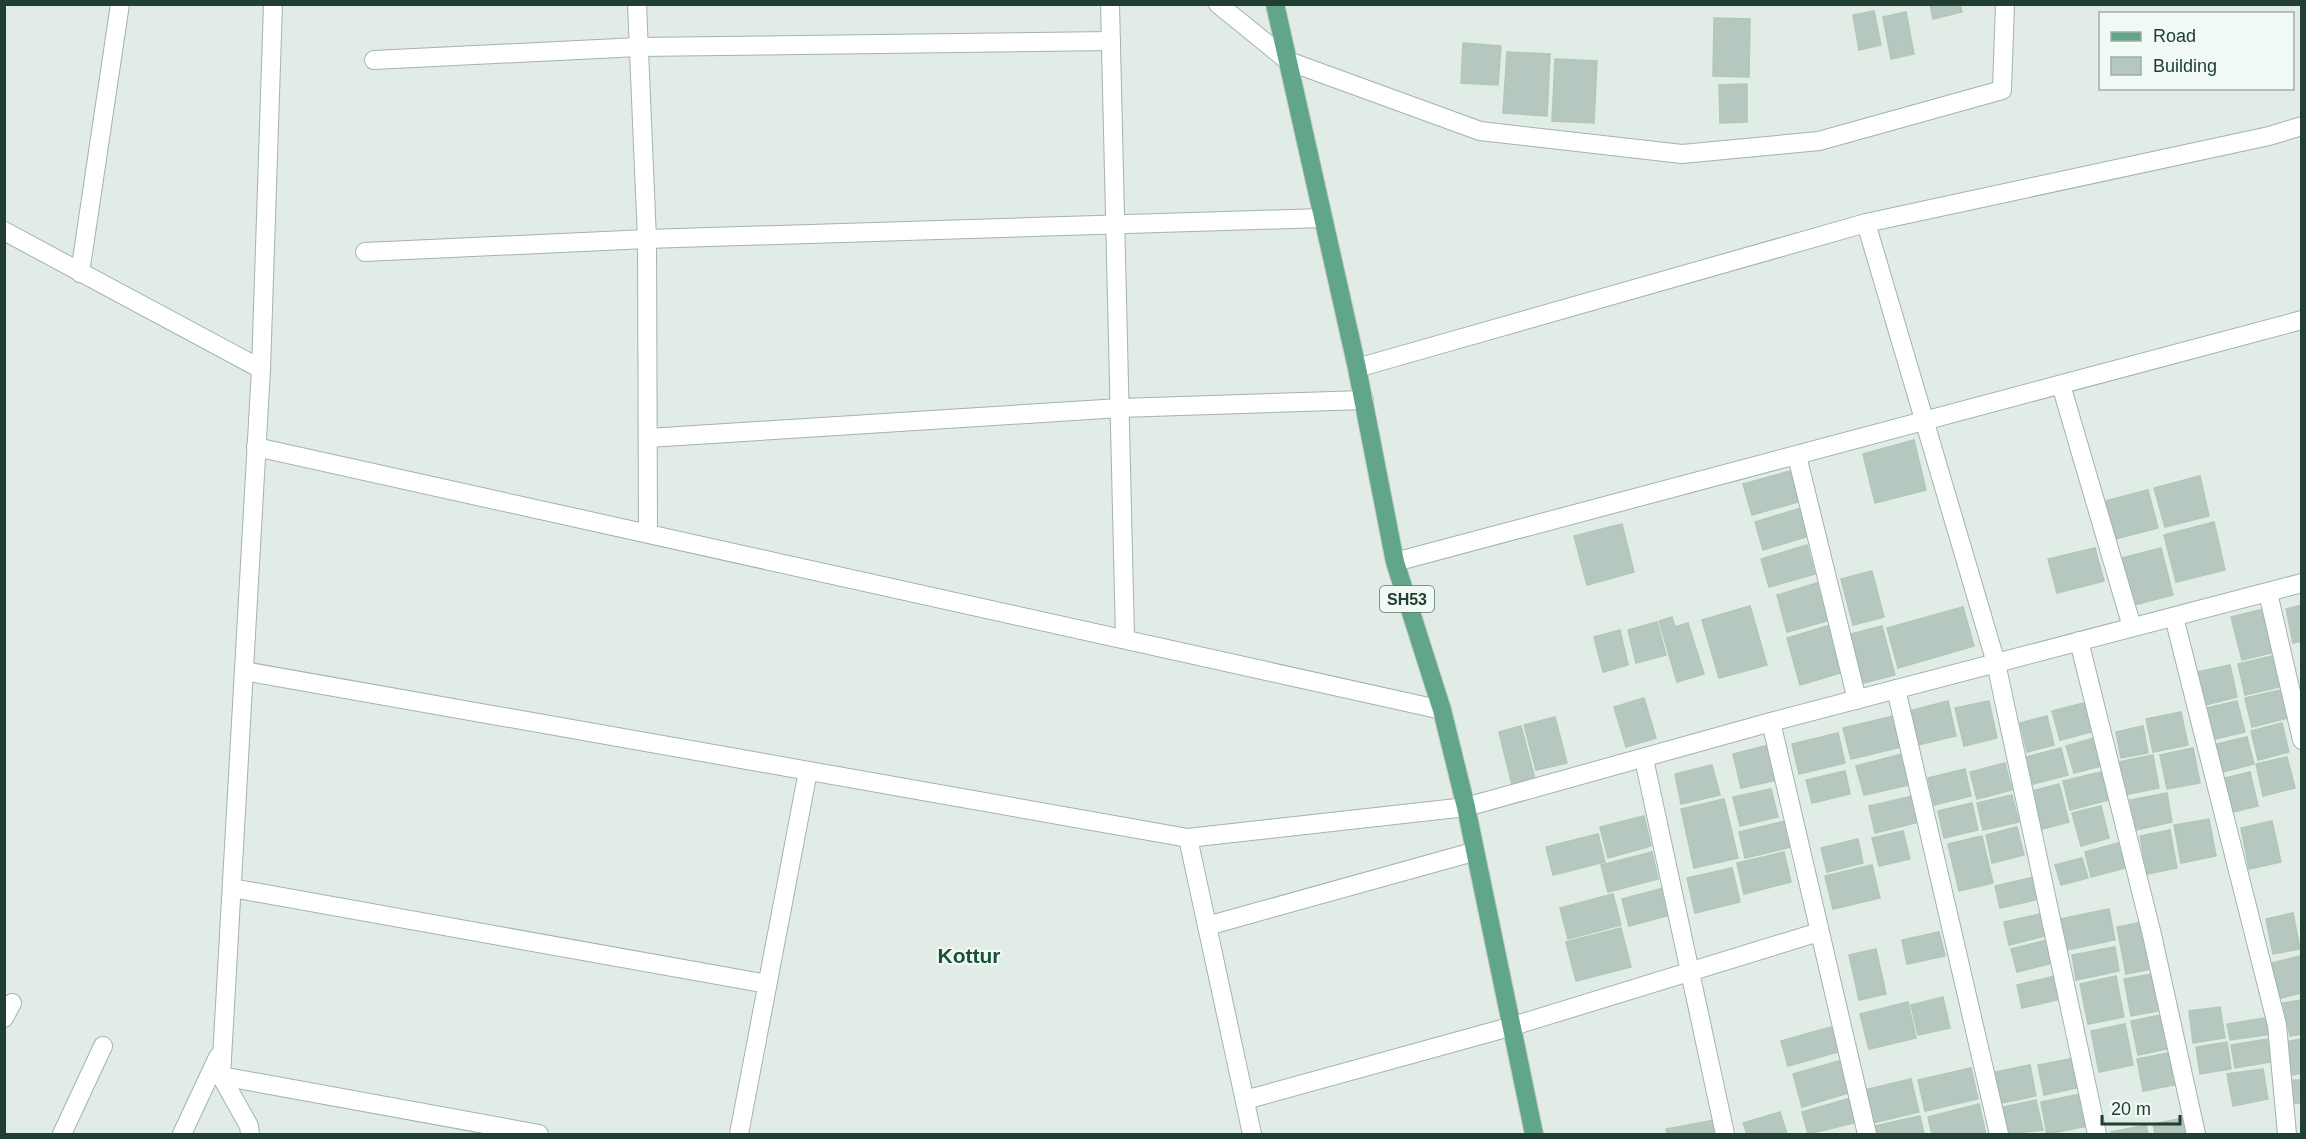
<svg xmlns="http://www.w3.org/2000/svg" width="2306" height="1139" viewBox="0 0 2306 1139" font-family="Arial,sans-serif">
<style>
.building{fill:#b5c7be;stroke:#b2c7bb;stroke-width:1.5}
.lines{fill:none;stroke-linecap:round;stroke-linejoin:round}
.minor-casing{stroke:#a3b4ab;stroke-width:20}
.major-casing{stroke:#c1c9c5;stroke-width:20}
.minor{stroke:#fff;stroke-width:18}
.major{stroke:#61a58a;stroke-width:18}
.labels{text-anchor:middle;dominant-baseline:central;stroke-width:4.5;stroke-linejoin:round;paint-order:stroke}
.shield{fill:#f1f9f4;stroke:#5f766c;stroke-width:1.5}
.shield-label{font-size:16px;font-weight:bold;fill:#203e31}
.quarter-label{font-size:21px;font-weight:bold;fill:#1a523c;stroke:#f1f9f4}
</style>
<rect width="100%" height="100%" fill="#e0ece5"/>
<!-- building -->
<g class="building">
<path d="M1930,4H1960L1962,12L1933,19Z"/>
<path d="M1874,11L1881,45L1859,50L1853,15Z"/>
<path d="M1906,12L1914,54L1891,59L1883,17Z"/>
<path d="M1714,18L1750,19L1749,77L1713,76Z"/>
<path d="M1463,43L1501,46L1498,85L1461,83Z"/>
<path d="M1507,52L1550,54L1547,116L1503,113Z"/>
<path d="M1555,59L1597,61L1594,123L1552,121Z"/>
<path d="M1747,84V122L1720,123L1719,85Z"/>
<path d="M1914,440L1926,490L1875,503L1863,454Z"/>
<path d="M1790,471L1798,502L1752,515L1743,484Z"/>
<path d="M2200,476L2209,516L2165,527L2154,488Z"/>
<path d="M2148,490L2158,528L2115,539L2105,501Z"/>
<path d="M1801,508L1809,536L1763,550L1755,522Z"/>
<path d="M2214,522L2225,570L2176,582L2164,535Z"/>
<path d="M1622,524L1634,572L1587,585L1574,536Z"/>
<path d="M1807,545L1815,574L1769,587L1761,559Z"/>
<path d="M2095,548L2104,581L2057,593L2048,559Z"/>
<path d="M2161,548L2173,595L2130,606L2118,559Z"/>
<path d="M1872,571L1884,617L1853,625L1841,579Z"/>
<path d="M1817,583L1827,621L1787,632L1777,595Z"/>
<path d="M2302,605V641L2293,643L2286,609Z"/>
<path d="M1750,606L1767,665L1719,678L1702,620Z"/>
<path d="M1963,607L1974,646L1898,668L1887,628Z"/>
<path d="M2264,609L2275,652L2242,660L2231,617Z"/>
<path d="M1672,617L1675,627L1688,623L1704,674L1677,682L1659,621Z"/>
<path d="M1657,622L1666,655L1636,663L1628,630Z"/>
<path d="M1834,624L1847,671L1800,685L1787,638Z"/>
<path d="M1882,626L1895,675L1863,683L1851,634Z"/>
<path d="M1620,630L1628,665L1603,672L1594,637Z"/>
<path d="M2272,656L2279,687L2245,695L2238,664Z"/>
<path d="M2230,665L2237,697L2205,705L2197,672Z"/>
<path d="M2281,690L2288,718L2252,727L2245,698Z"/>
<path d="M1644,698L1656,738L1626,747L1614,707Z"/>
<path d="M1948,701L1956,736L1917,745L1909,711Z"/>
<path d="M1989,701L1997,738L1964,746L1955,708Z"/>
<path d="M2237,701L2245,732L2215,739L2207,708Z"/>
<path d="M2088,702L2095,731L2060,740L2052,711Z"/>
<path d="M2181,712L2188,745L2153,752L2146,719Z"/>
<path d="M1894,716L1902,747L1851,759L1843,728Z"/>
<path d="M2047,716L2054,745L2027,752L2020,723Z"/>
<path d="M1555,717L1567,763L1536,770L1524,725Z"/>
<path d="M2282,723L2289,752L2258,760L2251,731Z"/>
<path d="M1521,726L1535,779L1512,785L1499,732Z"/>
<path d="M2143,726L2148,753L2121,758L2116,732Z"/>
<path d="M1838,733L1845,763L1799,774L1792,744Z"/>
<path d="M2098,737L2105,765L2074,773L2066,746Z"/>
<path d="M2247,737L2254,764L2222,772L2216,744Z"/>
<path d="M1769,745L1777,780L1741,788L1733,754Z"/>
<path d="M2061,748L2068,775L2033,784L2026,757Z"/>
<path d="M2193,748L2200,783L2167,789L2160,755Z"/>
<path d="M1902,754L1909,785L1864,795L1856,766Z"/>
<path d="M2153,755L2159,788L2124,795L2118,762Z"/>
<path d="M2287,757L2295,788L2263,796L2256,764Z"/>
<path d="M2005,763L2012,790L1977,799L1970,772Z"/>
<path d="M1712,765L1720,795L1681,804L1675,774Z"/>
<path d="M1965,769L1971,796L1934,805L1928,778Z"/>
<path d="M1845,771L1850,794L1812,803L1806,780Z"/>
<path d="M2101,772L2108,800L2070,810L2063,781Z"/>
<path d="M2250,772L2258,806L2233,812L2225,778Z"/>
<path d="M2059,784L2069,822L2042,829L2032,791Z"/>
<path d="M1771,789L1778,817L1740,826L1733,797Z"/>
<path d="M2167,793L2172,822L2136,830L2130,800Z"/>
<path d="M2012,795L2019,822L1983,830L1977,803Z"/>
<path d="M1913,796L1919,822L1875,833L1869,806Z"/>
<path d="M1724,799L1738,858L1694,868L1681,809Z"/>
<path d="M1972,803L1978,830L1944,838L1938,811Z"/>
<path d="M2101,806L2109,838L2081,846L2072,813Z"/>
<path d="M1644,816L1651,846L1608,858L1600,827Z"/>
<path d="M2209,819L2216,856L2181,863L2174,825Z"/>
<path d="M1785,821L1791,847L1745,858L1739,832Z"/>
<path d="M2272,821L2281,862L2249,869L2241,828Z"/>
<path d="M2017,827L2024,855L1992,863L1986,835Z"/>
<path d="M2170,830L2177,868L2147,874L2140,836Z"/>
<path d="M1903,831L1910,859L1879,866L1872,838Z"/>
<path d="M1598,834L1605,862L1553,875L1546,847Z"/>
<path d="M1982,836L1993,883L1959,891L1948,844Z"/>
<path d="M1858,839L1863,863L1827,872L1821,848Z"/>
<path d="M2118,843L2125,868L2091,877L2085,852Z"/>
<path d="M1652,852L1658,879L1608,892L1601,865Z"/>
<path d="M1784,852L1791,882L1744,894L1737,863Z"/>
<path d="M2082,858L2088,878L2061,885L2055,865Z"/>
<path d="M1872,865L1880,898L1833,909L1825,876Z"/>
<path d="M1732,868L1740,902L1695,913L1687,878Z"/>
<path d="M2034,877L2039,899L2000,908L1995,886Z"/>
<path d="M1664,888L1670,915L1629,926L1622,899Z"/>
<path d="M1613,894L1621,925L1568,939L1560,908Z"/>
<path d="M2109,909L2115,940L2066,950L2060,919Z"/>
<path d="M2044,913L2049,935L2009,945L2004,922Z"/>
<path d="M2293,913L2300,949L2273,954L2266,919Z"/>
<path d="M2143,922L2152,969L2126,974L2117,927Z"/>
<path d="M1621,928L1631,967L1576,981L1566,942Z"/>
<path d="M1939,932L1945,956L1907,964L1902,940Z"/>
<path d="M2047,940L2053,963L2017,972L2011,949Z"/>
<path d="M2115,947L2119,971L2076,980L2072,955Z"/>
<path d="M1876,949L1886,994L1859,1000L1849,955Z"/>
<path d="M2300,956L2302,993L2281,998L2272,963Z"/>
<path d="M2156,973L2164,1010L2131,1016L2124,979Z"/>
<path d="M2055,976L2061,999L2022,1008L2017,985Z"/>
<path d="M2116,976L2124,1017L2088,1024L2080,984Z"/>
<path d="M1943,997L1950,1028L1918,1035L1911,1005Z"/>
<path d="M2302,1000V1034L2290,1036L2283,1003Z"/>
<path d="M1908,1002L1916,1038L1869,1049L1860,1014Z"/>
<path d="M2220,1007L2225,1038L2193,1043L2189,1011Z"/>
<path d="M2166,1014L2172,1048L2138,1055L2131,1021Z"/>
<path d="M2270,1017L2272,1034L2230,1040L2227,1024Z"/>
<path d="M2125,1024L2133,1065L2099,1072L2091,1031Z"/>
<path d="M1831,1027L1838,1052L1788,1066L1781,1041Z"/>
<path d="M2267,1039L2271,1062L2235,1068L2231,1045Z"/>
<path d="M2302,1039V1073L2292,1075L2285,1042Z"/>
<path d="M2227,1042L2231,1069L2200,1074L2196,1047Z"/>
<path d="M2173,1052L2179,1084L2143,1091L2137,1059Z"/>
<path d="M2075,1058L2081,1087L2044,1095L2038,1065Z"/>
<path d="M1839,1061L1848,1093L1802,1107L1793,1074Z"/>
<path d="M2030,1065L2036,1096L2001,1103L1995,1072Z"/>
<path d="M1971,1068L1978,1099L1925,1111L1918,1080Z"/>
<path d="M2263,1069L2268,1099L2233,1106L2227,1074Z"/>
<path d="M1911,1079L1919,1112L1872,1123L1864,1090Z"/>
<rect x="2292" y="1080" width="10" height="23"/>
<path d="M2081,1094L2088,1126L2047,1134L2041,1102Z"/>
<path d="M1851,1098L1858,1122L1808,1134L1802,1112Z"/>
<path d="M2036,1100L2043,1130L2009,1134L2003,1107Z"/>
<path d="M1979,1104L1986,1134H1932L1928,1117Z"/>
<path d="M1780,1112L1787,1134H1747L1743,1123Z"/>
<path d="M1920,1116L1924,1134H1877L1875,1126Z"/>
<path d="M2184,1118L2187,1134H2155L2153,1124Z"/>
<path d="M1714,1120L1717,1134H1667L1666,1129Z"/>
<path d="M2146,1125L2148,1134H2111V1132Z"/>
</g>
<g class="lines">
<defs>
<g id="minor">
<path d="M637,4L647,239L648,533"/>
<path d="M1110,4L1125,637"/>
<path d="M1218,4L1288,61L1480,131L1682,154L1819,141L2002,90L2005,4"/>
<path d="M374,60L638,47L1111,41"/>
<path d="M1866,223L1996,663L2097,1134"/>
<path d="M4,231L261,369"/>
<path d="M365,252L647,239L1323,218"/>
<path d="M80,273L120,4"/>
<path d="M1357,368L1866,223L2269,136L2302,126"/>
<path d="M2061,385L2132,627"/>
<path d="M648,438L1120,408L1364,400"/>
<path d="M256,447L1442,710"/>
<path d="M1797,456L1857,700"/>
<path d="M1395,562L2302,320"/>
<path d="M2268,593L2302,740"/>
<path d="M2174,617L2277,1025L2287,1134"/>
<path d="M2079,641L2152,935L2196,1134"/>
<path d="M244,671L1188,838L1466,807L1771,722L2302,583"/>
<path d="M1896,689L1999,1134"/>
<path d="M1771,722L1867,1134"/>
<path d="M1644,759L1725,1134"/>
<path d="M1188,838L1252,1134"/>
<path d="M232,888L767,984"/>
<path d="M1207,926L1473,852"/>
<path d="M4,1018L12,1003"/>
<path d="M221,1076L539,1134"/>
<path d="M1245,1100L1513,1026L1819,932"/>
<path d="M62,1134L103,1046"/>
<path d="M182,1134L218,1057"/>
<path d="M250,1134L249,1126L221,1076L261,369L273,4"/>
<path d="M739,1134L808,771"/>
</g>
<path id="major" d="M1275,4L1357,368L1395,562L1442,710L1466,807L1534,1134"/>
</defs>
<!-- minor casing -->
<use href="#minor" class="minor-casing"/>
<!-- major casing -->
<use href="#major" class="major-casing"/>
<!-- minor -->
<use href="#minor" class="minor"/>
<!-- major -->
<use href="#major" class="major"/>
</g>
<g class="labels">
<!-- shield labels -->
<rect class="shield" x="1380" y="586" width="54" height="26" rx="4.5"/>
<g class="shield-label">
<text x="1407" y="599">SH53</text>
</g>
<!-- quarter labels -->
<g class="quarter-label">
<text x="969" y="955">Kottur</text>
</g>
</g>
<!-- border -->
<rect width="2306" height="1139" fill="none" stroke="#203e31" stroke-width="12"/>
<!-- legend -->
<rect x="2099" y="12" width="195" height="78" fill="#f1f9f4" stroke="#9daea6" stroke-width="1.5"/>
<rect x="2111" y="32" width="30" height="9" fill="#61a58a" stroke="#9daea6" stroke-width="1.5"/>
<text x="2153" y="42" font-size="18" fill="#203e31">Road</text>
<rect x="2111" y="57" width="30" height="18" fill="#b5c7be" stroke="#9daea6" stroke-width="1.5"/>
<text x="2153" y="72" font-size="18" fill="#203e31">Building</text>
<!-- scale -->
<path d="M2102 1115v9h78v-9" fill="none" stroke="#203e31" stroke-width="3"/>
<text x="2111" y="1115" font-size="18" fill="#203e31" stroke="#f1f9f4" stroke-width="4.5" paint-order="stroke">20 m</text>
</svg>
